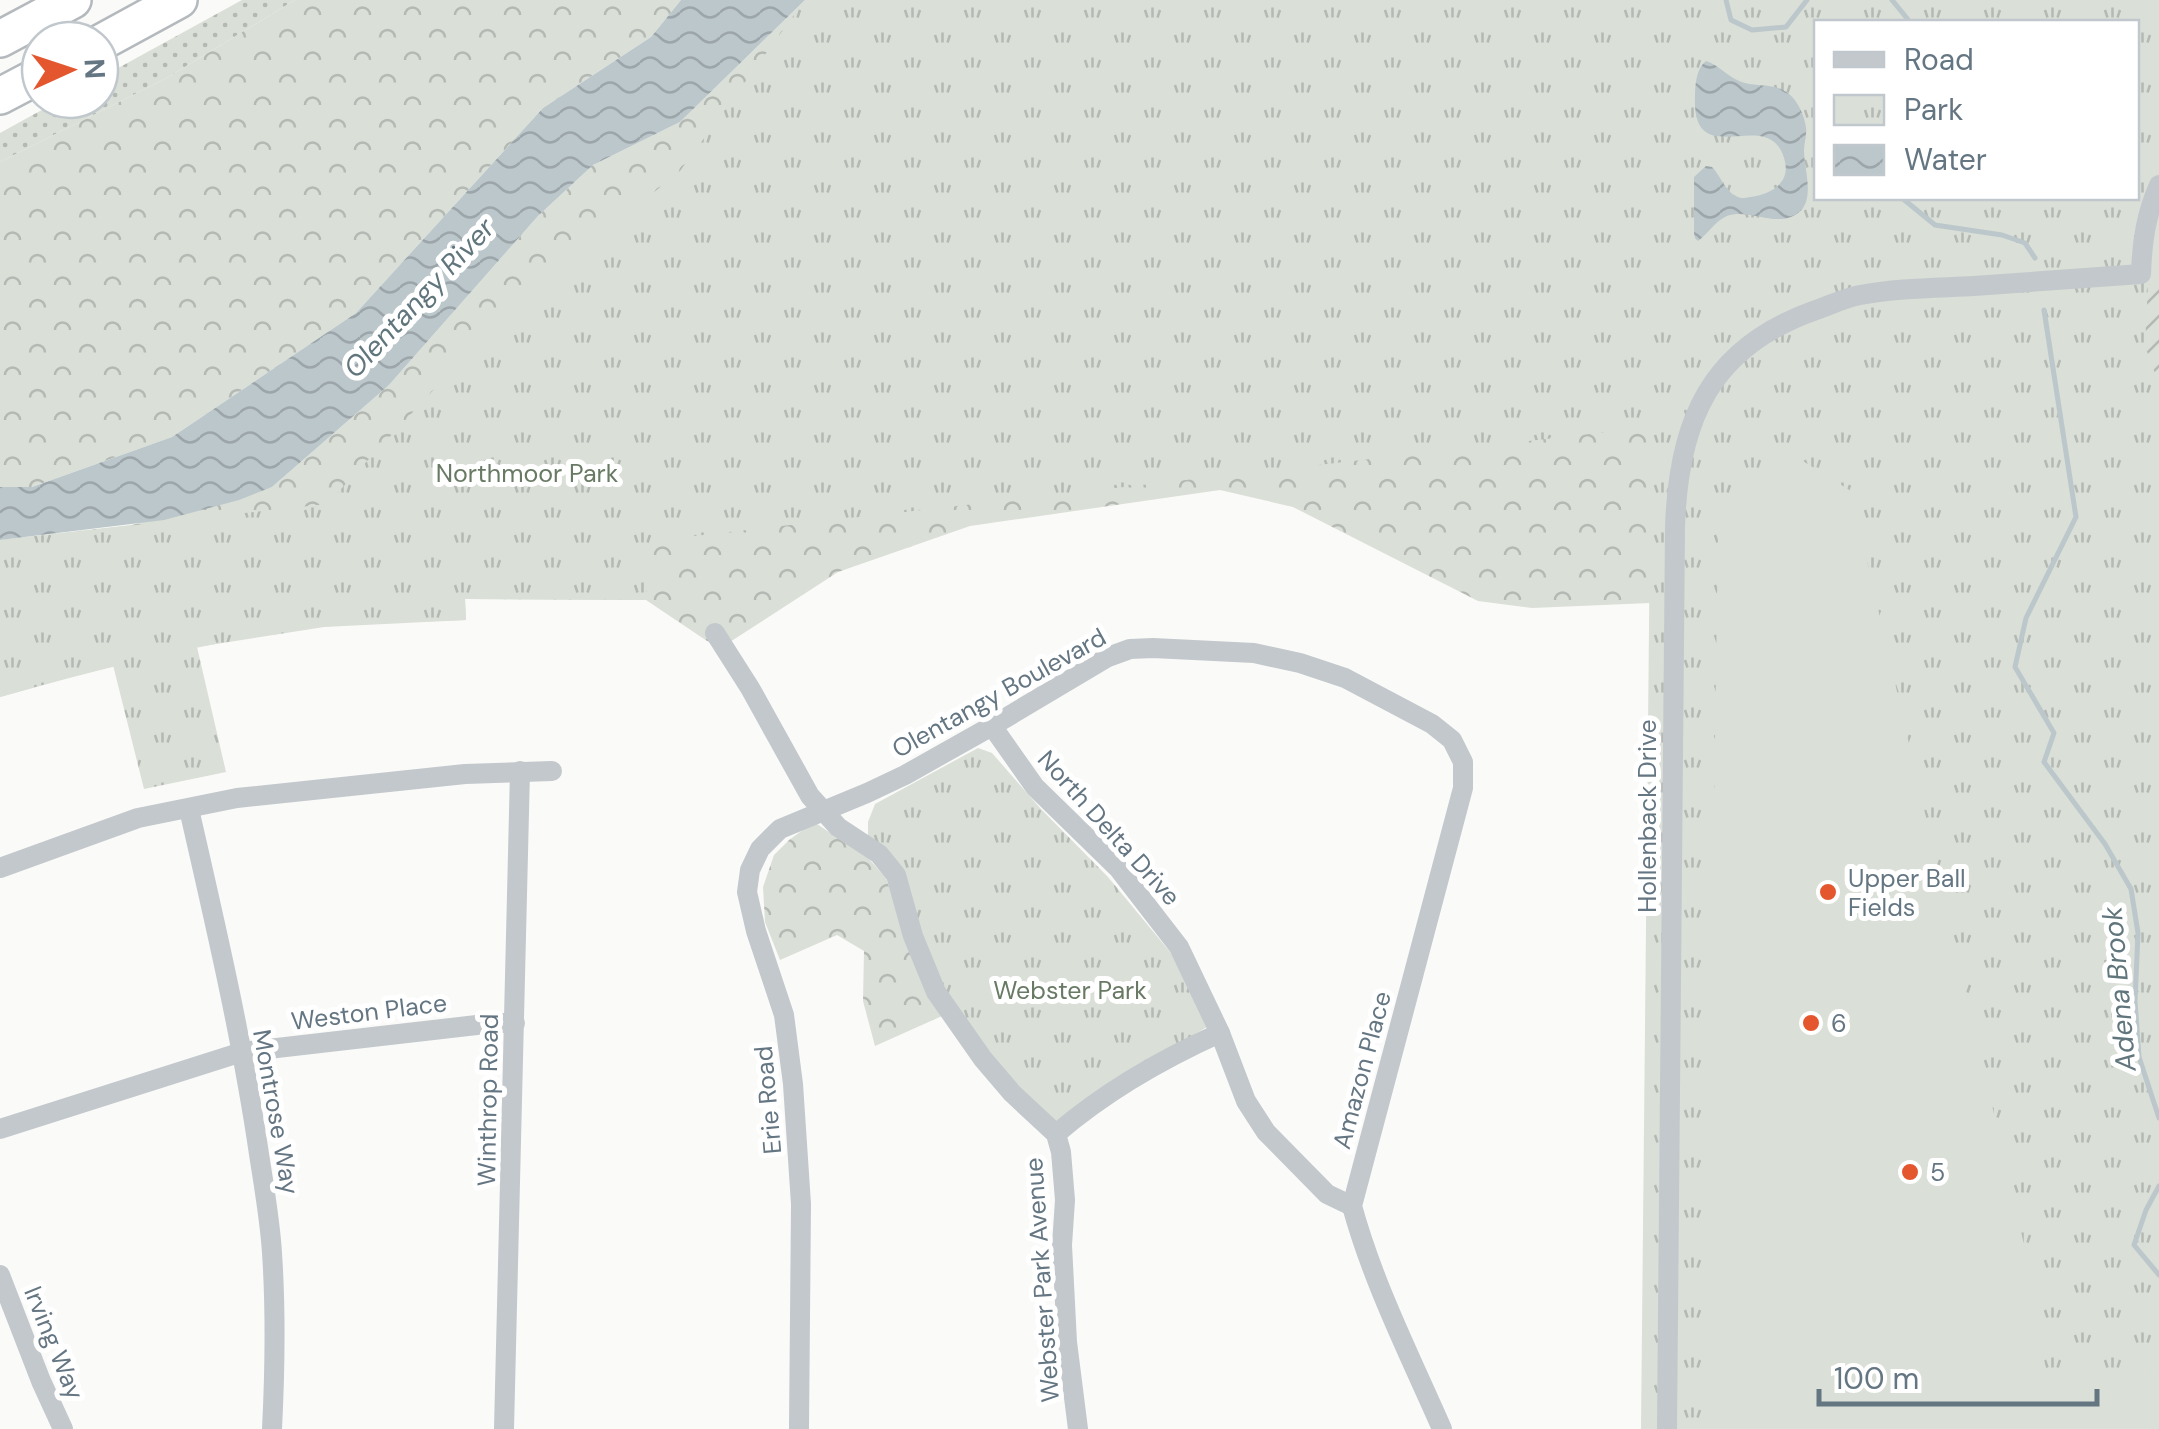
<svg xmlns="http://www.w3.org/2000/svg" width="2159" height="1429" viewBox="0 0 2159 1429" font-family="'DM Sans',sans-serif">
<style>
.grass{fill:url(#grass-dots)}
.forest{fill:url(#forest-crowns)}
.park{fill:url(#park-tufts);fill-rule:evenodd}
.garden{fill:url(#garden-furrows)}
.pitch{fill:#dadfd7}
.water{fill:url(#water-waves)}
.lines{fill:none;stroke-linecap:round;stroke-linejoin:round}
.stream{stroke:#bbc7cb;stroke-width:5}
.motorway-casing{stroke:#b4b9bd;stroke-width:40}
.minor{stroke:#c3c8cc;stroke-width:20}
.motorway{stroke:#fff;stroke-width:35}
.poi-dot{fill:#e4572e;stroke:#fff;stroke-width:4}
.labels{text-anchor:middle;dominant-baseline:central;stroke-width:10;stroke-linejoin:round;paint-order:stroke}
.park-label{font-size:25px;fill:#687a64;stroke:#fff}
.street-label{font-size:25px;fill:#657683;stroke:#fff}
.poi-label{font-size:25px;fill:#657683;stroke:#fff;text-anchor:start}
.water-label{font-size:28px;font-style:italic;fill:#60757c;stroke:#fff}
</style>
<defs>
<pattern id="grass-dots" width="8" height="8" patternUnits="userSpaceOnUse" patternTransform="scale(2.5)"><rect width="8" height="8" fill="#dadfd7"/><path d="M2 2h.1M6 6h.1" fill="none" stroke="#b4b9b4" stroke-width="1.8" stroke-linecap="round"/></pattern>
<pattern id="forest-crowns" width="20" height="18" patternUnits="userSpaceOnUse" patternTransform="scale(2.5)"><rect width="20" height="18" fill="#dadfd7"/><path d="M2 6a3 3 0 1 1 6 0M12 15a3 3 0 1 1 6 0" fill="none" stroke="#b4b9b4"/></pattern>
<pattern id="park-tufts" width="24" height="20" patternUnits="userSpaceOnUse" patternTransform="scale(2.5)"><rect width="24" height="20" fill="#dadfd7"/><path d="M3 7l-1-3M5 7V3M7 7l1-3M15 17l-1-3M17 17v-4M19 17l1-3" fill="none" stroke="#b4b9b4"/></pattern>
<pattern id="garden-furrows" width="10" height="10" patternUnits="userSpaceOnUse" patternTransform="scale(2.5)"><rect width="10" height="10" fill="#dadfd7"/><path d="M-1 1l2-2M0 10L10 0M9 11l2-2" fill="none" stroke="#b4b9b4"/></pattern>
<pattern id="water-waves" width="16" height="10" patternUnits="userSpaceOnUse" patternTransform="scale(2.5)"><rect width="16" height="10" fill="#bbc7cb"/><path d="M0 5q4-4 8 0t8 0" fill="none" stroke="#9ca6aa"/></pattern>
</defs>
<rect width="100%" height="100%" fill="#fafaf8"/>
<!-- grass -->
<path class="grass" d="M242,0H295L165,79L0,162V133L60,100H100V78Z"/>
<!-- forest -->
<g class="forest">
<path d="M295,0H681L651,37L543,108L356,313L172,437L32,487H0V162L165,79Z"/>
<path d="M805,0L1658,394L1660,442L1650,603L1532,608L1478,601L1293,507L1220,490L970,526L838,572L719,649L646,600L465,599L466,620C418,622 369,622 321,627C212,640 106,667 0,697V540L131,525L272,487L389,385L538,216L593,165L680,122Z"/>
<path d="M814,822L869,859L886,878L905,933L942,1016L875,1046L863,1001L864,951L837,935L780,960L765,922L763,887L774,855L789,840Z"/>
</g>
<!-- park -->
<g class="park">
<path d="M805,0H2159V1429H1641L1651,427L650,541L646,600L465,599L466,620L324,627L197,647L226,772L144,789L113,665L0,697V540L327,504L454,368L536,288L680,171ZM1816,22H2136V198H1816Z"/>
<path d="M978,748L992,753L1040,808L1108,877L1180,964L1207,1027L1091,1097L1056,1122L1007,1075L951,1001L868,837V822L875,804Z"/>
</g>
<!-- garden -->
<path class="garden" d="M2159,284V384L2145,346L2148,285Z"/>
<!-- pitch -->
<path class="pitch" d="M1790,453L1851,491L2025,1249L2047,1376L2159,1374V1429H1705L1718,534Z"/>
<!-- water -->
<g class="water">
<path d="M681,0H805L680,122L593,165L538,216L389,385L272,487L239,500L164,520L0,540V487H32L172,437L356,313L543,108L651,37Z"/>
<path d="M1706,61C1720,65 1730,80 1745,83C1760,87 1776,83 1789,94C1798,101 1805,117 1806,128C1807,135 1804,143 1804,151C1804,170 1817,203 1795,215C1774,227 1748,208 1727,216C1715,221 1708,234 1698,241L1695,238L1694,233V177L1706,166L1712,167C1720,175 1725,191 1736,196C1741,199 1744,198 1751,197C1772,194 1792,182 1784,158C1768,104 1692,175 1695,97C1695,85 1696,69 1706,61Z"/>
</g>
<g class="lines">
<!-- stream -->
<g class="stream">
<path d="M1726,0L1731,20L1752,30L1786,27L1807,0"/>
<path d="M1892,0L1910,22"/>
<path d="M1902,198L1935,225L2002,235L2025,243L2035,258"/>
<path d="M2044,310L2076,517L2026,618L2015,667L2054,733L2044,762L2105,844L2131,889L2138,933L2135,1001L2139,1057L2159,1118"/>
<path d="M2159,1186L2146,1210L2134,1245L2159,1275"/>
</g>
<defs>
<g id="motorway">
<path d="M0,39L73,0"/>
<path d="M100,43L179,0"/>
<path d="M0,96L40,75"/>
</g>
</defs>
<!-- motorway casing -->
<use href="#motorway" class="motorway-casing"/>
<!-- minor -->
<g class="minor">
<path d="M715,633L750,688L810,796L838,827L879,854L896,875L913,936L936,992L983,1059L1012,1093L1056,1134L1061,1152L1065,1200L1062,1245L1067,1342L1078,1429"/>
<path d="M992,726L1035,787L1118,868L1179,947L1220,1033L1246,1101L1266,1132L1327,1194L1352,1206"/>
<path d="M189,809C215,923 242,1038 259,1154C264,1187 270,1220 272,1253C276,1312 275,1370 272,1429"/>
<path d="M0,868L138,818L237,798L465,774L552,771"/>
<path d="M0,1129L242,1052L494,1023H515"/>
<path d="M1056,1134C1106,1091 1160,1060 1220,1033"/>
<path d="M0,1275L41,1381L63,1429"/>
<path d="M504,1429L520,771"/>
<path d="M799,1429L801,1204L793,1084L784,1015L756,931L747,892L750,870L760,849L780,829L867,793L905,775L992,726L1108,657L1130,649L1153,648L1254,653L1300,663L1345,678L1432,724L1452,740L1463,762V788L1352,1206C1373,1283 1410,1356 1442,1429"/>
<path d="M1667,1429L1675,528C1678,421 1710,347 1816,310C1830,305 1845,298 1860,295C1897,288 1936,288 1974,286C2029,282 2085,278 2141,274C2142,242 2146,214 2159,185"/>
</g>
<!-- motorway -->
<use href="#motorway" class="motorway"/>
</g>
<!-- markers -->
<g class="poi-dot">
<circle cx="1828" cy="892" r="10"/>
<circle cx="1811" cy="1023" r="10"/>
<circle cx="1910" cy="1172" r="10"/>
</g>
<g class="labels">
<!-- park labels -->
<g class="park-label">
<text x="527" y="473">Northmoor Park</text>
<text x="1070" y="990">Webster Park</text>
</g>
<!-- street labels -->
<g class="street-label">
<text transform="translate(999 693) rotate(-29)">Olentangy Boulevard</text>
<text transform="translate(1647 816) rotate(-90)">Hollenback Drive</text>
<text transform="translate(1109 828) rotate(48)">North Delta Drive</text>
<text transform="translate(369 1012) rotate(-7)">Weston Place</text>
<text transform="translate(1362 1070) rotate(-75)">Amazon Place</text>
<text transform="translate(488 1100) rotate(-89)">Winthrop Road</text>
<text transform="translate(768 1100) rotate(-95)">Erie Road</text>
<text transform="translate(276 1112) rotate(80)">Montrose Way</text>
<text transform="translate(1042 1280) rotate(-94)">Webster Park Avenue</text>
<text transform="translate(54 1343) rotate(68)">Irving Way</text>
</g>
<!-- poi labels -->
<g class="poi-label">
<text x="1848" y="878">Upper Ball<tspan x="1848" dy="29">Fields</tspan></text>
<text x="1831" y="1023">6</text>
<text x="1930" y="1172">5</text>
</g>
<!-- water labels -->
<g class="water-label">
<text transform="translate(419 298) rotate(-47)">Olentangy River</text>
<text transform="translate(2119 989) rotate(-95)">Adena Brook</text>
</g>
</g>
<!-- legend -->
<rect x="1814" y="20" width="325" height="180" fill="#ffffff" stroke="#c1c8cd" stroke-width="2.5"/>
<rect x="1834" y="52" width="50" height="15" fill="#c3c8cc" stroke="#c1c8cd" stroke-width="2.5"/>
<text x="1904" y="70" font-size="30" fill="#657683">Road</text>
<rect x="1834" y="95" width="50" height="30" fill="url(#park-tufts)" stroke="#c1c8cd" stroke-width="2.5"/>
<text x="1904" y="120" font-size="30" fill="#657683">Park</text>
<rect x="1834" y="145" width="50" height="30" fill="url(#water-waves)" stroke="#c1c8cd" stroke-width="2.5"/>
<text x="1904" y="170" font-size="30" fill="#657683">Water</text>
<!-- north arrow -->
<g transform="translate(70 70) rotate(87)"><circle r="48" fill="#ffffff" stroke="#c1c8cd" stroke-width="2.5"/>
<path d="M0-8L18 38L0 25L-18 38Z" fill="#e4572e"/>
<text y="-15" font-size="28" font-weight="bold" text-anchor="middle" fill="#657683">N</text>
</g>
<!-- scale -->
<path d="M1819 1389v15h278v-15" fill="none" stroke="#657683" stroke-width="5"/>
<text x="1834" y="1389" font-size="30" fill="#657683" stroke="#ffffff" stroke-width="8" paint-order="stroke">100 m</text>
</svg>
